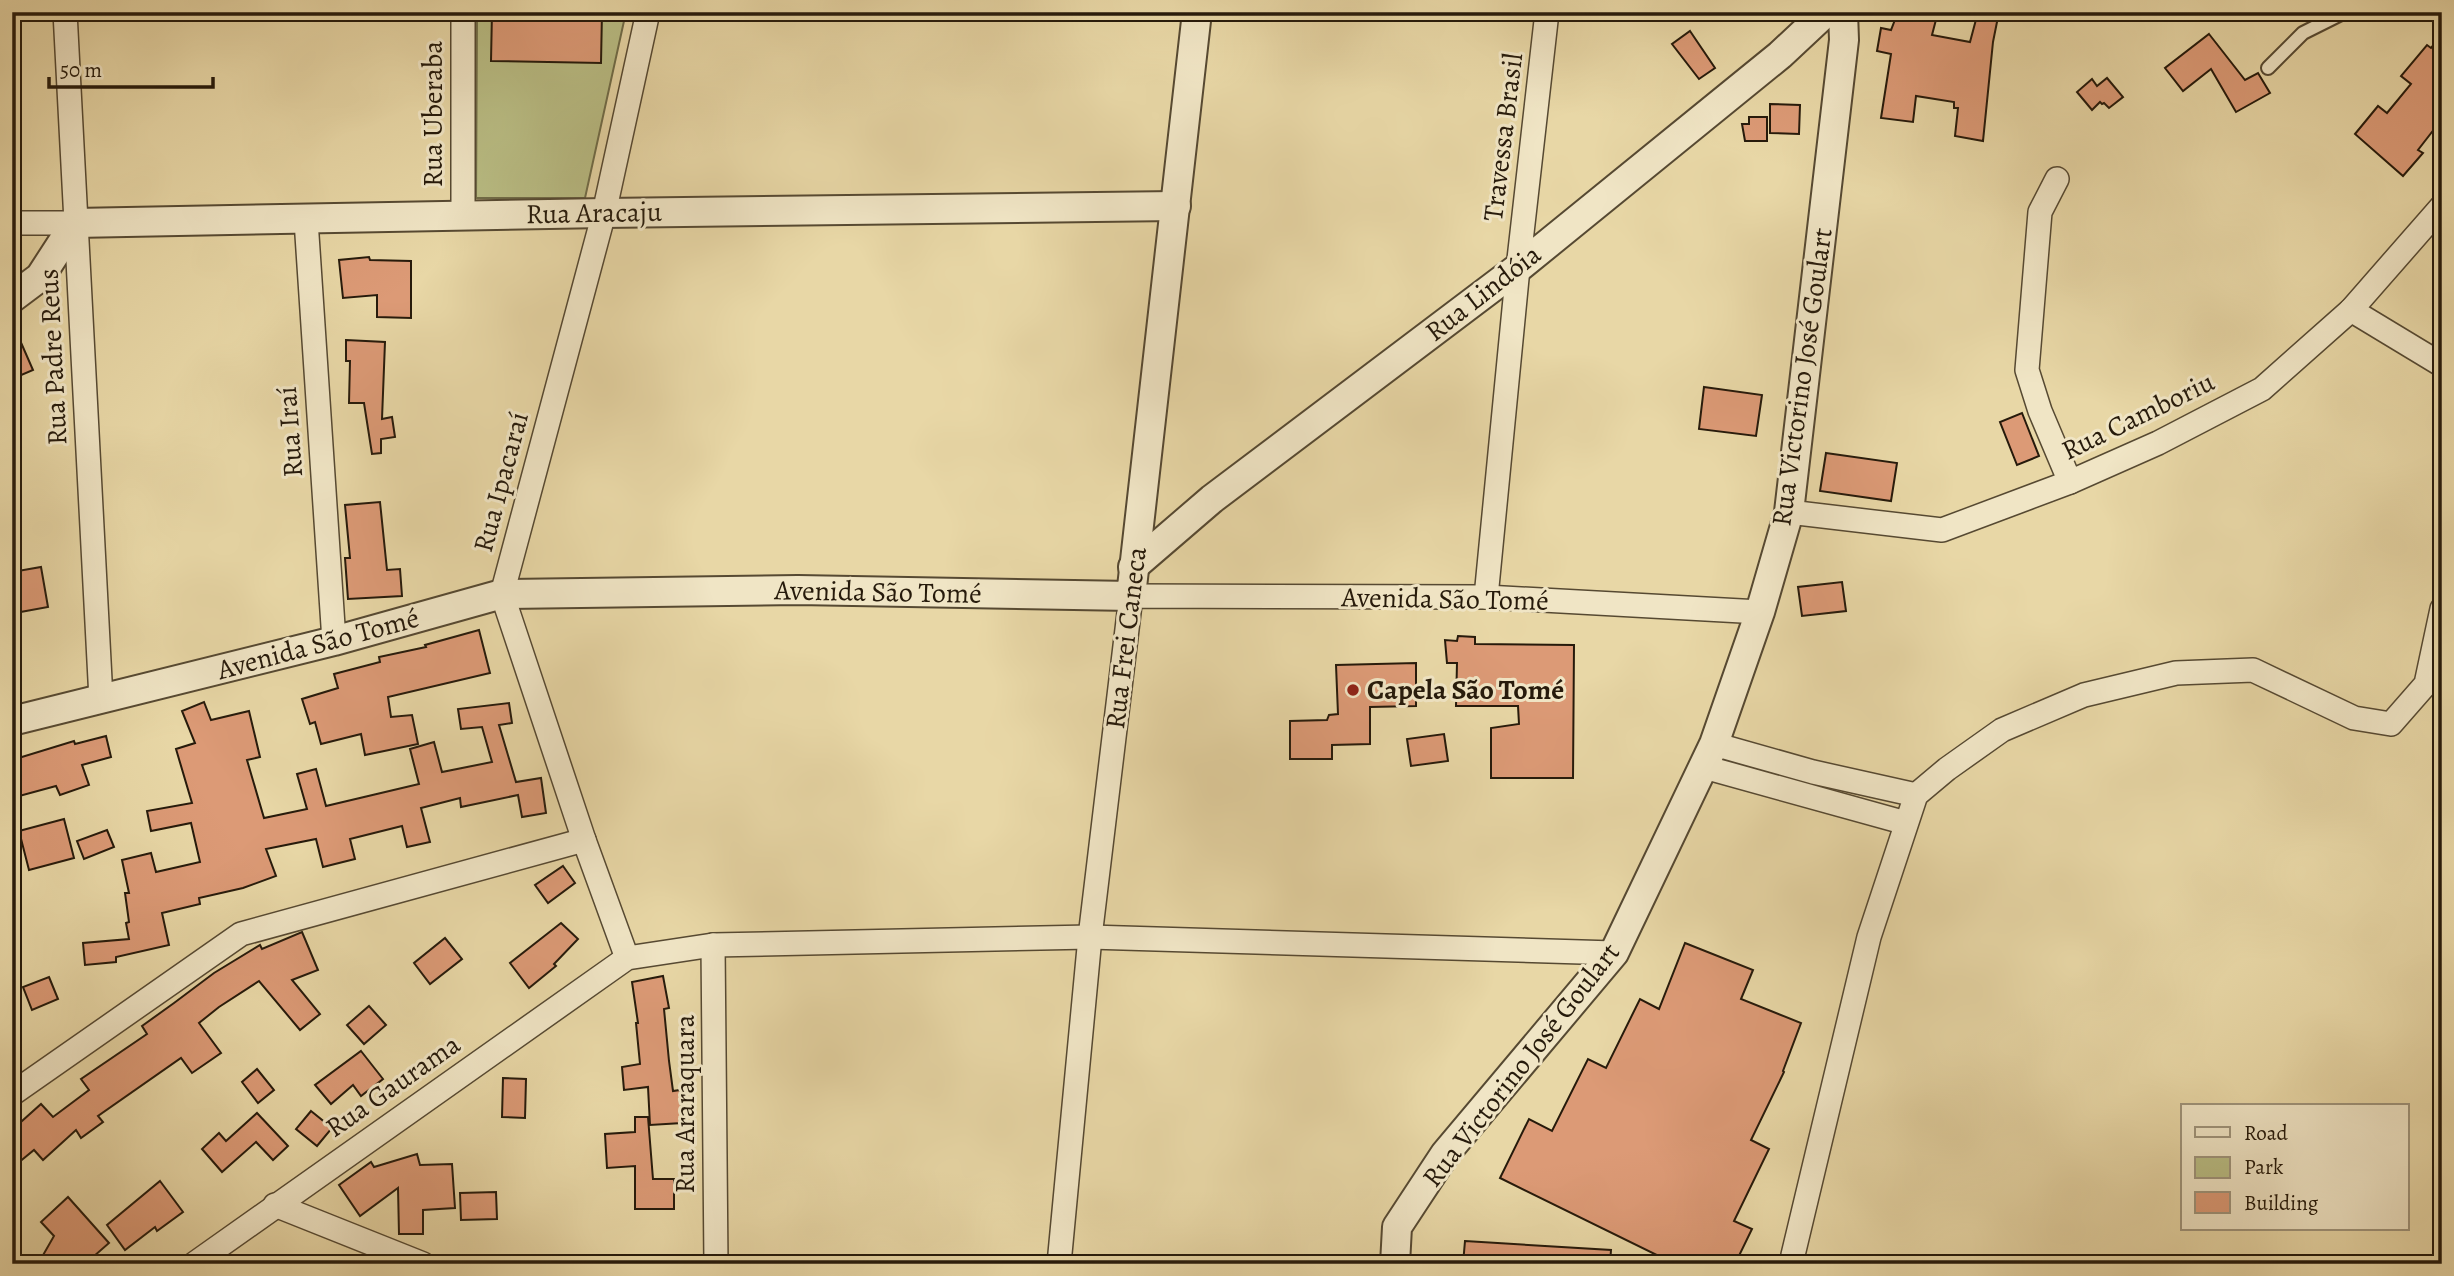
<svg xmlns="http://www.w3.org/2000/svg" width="2454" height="1276" viewBox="0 0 2454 1276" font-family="Alegreya,serif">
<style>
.green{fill:#b9bd84;stroke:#706c48;stroke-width:2}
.building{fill:#dc9a76;stroke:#261a0b;stroke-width:2}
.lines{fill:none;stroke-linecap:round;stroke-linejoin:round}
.service-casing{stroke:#564932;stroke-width:16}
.minor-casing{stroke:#564932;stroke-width:26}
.tertiary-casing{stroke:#564932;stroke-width:32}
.service{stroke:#f0e5c5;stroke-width:12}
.minor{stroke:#f0e5c5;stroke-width:23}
.tertiary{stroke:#f0e5c5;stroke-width:28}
.poi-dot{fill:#8f2418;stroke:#f0e5c5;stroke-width:2.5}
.labels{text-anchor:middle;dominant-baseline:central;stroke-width:6;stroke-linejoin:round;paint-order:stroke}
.street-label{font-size:28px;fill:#261a0b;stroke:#f0e5c5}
.poi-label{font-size:28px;font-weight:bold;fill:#261a0b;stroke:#f0e5c5;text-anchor:start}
</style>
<rect width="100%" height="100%" fill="#e8d7a6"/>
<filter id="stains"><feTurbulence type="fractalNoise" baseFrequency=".00286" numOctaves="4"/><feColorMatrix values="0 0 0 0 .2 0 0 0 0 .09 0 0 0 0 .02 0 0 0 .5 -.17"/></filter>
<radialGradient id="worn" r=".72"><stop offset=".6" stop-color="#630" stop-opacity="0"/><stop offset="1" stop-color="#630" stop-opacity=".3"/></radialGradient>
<!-- green -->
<path class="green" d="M477,12H626L585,198H476Z"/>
<!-- building -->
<g class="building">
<path d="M492,12H602L601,63L491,61Z"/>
<path d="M1898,12H1938L1932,35L1970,42L1978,12H1999L1993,42L1983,141L1955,136L1958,108H1954V102L1916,96L1913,122L1881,118L1891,54L1877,51L1881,28L1891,30Z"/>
<path d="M1690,31L1715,68L1699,79L1672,44Z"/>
<path d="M2209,34L2245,80L2258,73L2270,93L2236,112L2211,69L2183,91L2165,68Z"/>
<path d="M2442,35V119L2418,150L2423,153L2403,176L2355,134L2378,106L2387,113L2411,84L2401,76L2427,45L2431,48Z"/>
<path d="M2107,78L2123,97L2109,108L2104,103L2102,104L2100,102L2092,110L2077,92L2092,79L2097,86Z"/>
<path d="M1770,104L1800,105L1799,134L1770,133Z"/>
<path d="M1749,117H1767V141H1745L1742,124H1749Z"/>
<path d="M369,257L370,260L411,261V318L377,317V295L343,298L339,260Z"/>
<path d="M12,322L33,370L12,379Z"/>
<path d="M346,340L385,342L382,419L392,417L395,437L381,439V453L372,454L364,403H349L350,361H346Z"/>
<path d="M1704,387L1762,395L1756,436L1699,429Z"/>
<path d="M2022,413L2039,456L2017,465L2000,422Z"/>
<path d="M1826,453L1897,463L1891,501L1820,491Z"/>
<path d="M380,502L387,570L400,569L402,596L348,599L345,558H350L345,505Z"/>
<path d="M41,567L48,607L15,613L12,572Z"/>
<path d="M1842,582L1846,611L1802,616L1798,587Z"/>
<path d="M479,630L490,673L388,697L391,717L412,715L418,744L365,755L361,734L321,744L315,722L310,724L302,699L338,688L334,674L380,662L379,657L426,647L425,645Z"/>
<path d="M1458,636L1475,637V644L1574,645L1573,778H1491V728L1519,724L1518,706H1456L1457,663H1447L1445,640L1457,641Z"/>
<path d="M1416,663V706L1370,707V744L1332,745V759H1290V721L1327,720L1329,715L1338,714L1336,665Z"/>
<path d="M204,702L211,720L249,711L260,757L247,760L264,818L307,809L297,774L316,769L326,806L419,784L410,749L434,742L442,772L492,762L482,727L461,729L458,709L509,703L512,723L499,725L516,782L541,778L546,813L522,817L518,795L461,807L460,798L421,808L430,842L407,847L402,826L350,839L355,859L323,867L316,839L266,849L276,876L243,888L199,898L200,904L162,913L169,945L116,957V962L85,965L83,943L129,939L126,923L129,922L125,893H129L122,860L151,853L156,872L200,862L191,823L151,831L147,811L192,803L176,749L195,743L182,711Z"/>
<path d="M1444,734L1448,761L1411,766L1407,739Z"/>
<path d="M106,736L111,757L82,765L89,785L60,795L56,786L12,798V760L74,741L75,744Z"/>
<path d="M64,819L74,858L29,870L19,831Z"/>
<path d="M107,830L114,847L84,859L77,841Z"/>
<path d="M563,866L575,883L548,903L535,885Z"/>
<path d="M561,923L578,939L554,964L556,966L529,988L510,963Z"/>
<path d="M302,932L318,970L292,980L320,1014L300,1030L259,981L219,1007L199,1023L221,1053L192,1073L181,1058L98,1116L103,1122L81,1138L76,1130L43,1160L34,1150L12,1168V1130L41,1104L53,1117L89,1090L81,1079L147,1034L142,1026L174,1003L214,973L260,945L262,949Z"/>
<path d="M445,938L462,959L430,984L414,963Z"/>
<path d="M1685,943L1753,970L1741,999L1801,1023L1783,1071L1784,1072L1751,1140L1769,1149L1734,1221L1752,1229L1735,1264H1675L1500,1178L1529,1119L1552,1131L1588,1059L1606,1068L1640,999L1659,1009Z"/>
<path d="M663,976L669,1008L664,1009L669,1061L673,1091L680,1090L682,1123L650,1125L648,1087L624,1090L622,1067L640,1064L636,1023H638L632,982Z"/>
<path d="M49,977L58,999L32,1010L23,987Z"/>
<path d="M369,1006L386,1025L364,1044L347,1025Z"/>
<path d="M361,1051L383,1079L361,1096L353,1085L331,1104L315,1085Z"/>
<path d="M257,1069L274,1090L258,1103L242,1082Z"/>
<path d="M503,1078L526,1079L525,1118L502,1117Z"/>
<path d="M311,1111L332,1128L317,1146L296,1129Z"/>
<path d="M257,1113L288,1146L273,1160L256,1142L222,1172L202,1149L219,1133L226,1141Z"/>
<path d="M635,1117H648L653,1179H674V1209H635V1166L607,1168L605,1134L635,1132Z"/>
<path d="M417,1154L420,1165L452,1164L455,1208L423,1210V1234H399L398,1188L360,1216L339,1185L371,1162L374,1167Z"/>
<path d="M160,1181L183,1212L157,1231L155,1227L125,1250L107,1225Z"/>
<path d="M496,1192L497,1219L461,1220L460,1193Z"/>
<path d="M68,1197L109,1243L85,1264H38L54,1236L41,1222Z"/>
<path d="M1465,1241L1611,1250L1610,1264H1463Z"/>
</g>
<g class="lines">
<defs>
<path id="service" d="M2268,68L2303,33L2345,12"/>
<g id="minor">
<path d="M65,12L101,699"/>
<path d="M463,12V216"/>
<path d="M2057,179L2040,212L2027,370L2040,411L2070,482"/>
<path d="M306,220L334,641"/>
<path d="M12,223H75"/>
<path d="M2351,310L2442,365"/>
<path d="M1789,512L1942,530L2070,482L2158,443L2262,389L2351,310L2442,206"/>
<path d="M1486,597L1518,268L1547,12"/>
<path d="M1714,744L1813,772L1916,795"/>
<path d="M1704,767L1906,823"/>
<path d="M713,945L716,1264"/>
<path d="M627,958L584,840L502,594L604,213L648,12"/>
<path d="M12,1094L241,934L584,840"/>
<path d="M275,1205L423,1264"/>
<path d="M194,1264L627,958L713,945L1090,937L1614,953"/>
<path d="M1059,1264L1090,937L1131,596L1486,597L1760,612"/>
<path d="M1796,1264L1793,1255L1869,937L1916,795L1947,769L2002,730L2084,695L2176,673L2253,670L2354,718L2391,724L2426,684L2442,609"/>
</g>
<g id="tertiary">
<path d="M12,298L40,277L75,223L604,213L1176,206"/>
<path d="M1133,567L1212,499L1518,268L1780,55L1826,12"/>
<path d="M12,721L334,641L502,594L798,590L1131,596L1197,12"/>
<path d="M1395,1264L1397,1227L1445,1154L1614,953L1714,744L1760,612L1789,512L1844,40L1843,12"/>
</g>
</defs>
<!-- service casing -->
<use href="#service" class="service-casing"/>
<!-- minor casing -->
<use href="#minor" class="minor-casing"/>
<!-- tertiary casing -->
<use href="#tertiary" class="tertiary-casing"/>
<!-- service -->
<use href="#service" class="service"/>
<!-- minor -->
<use href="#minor" class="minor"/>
<!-- tertiary -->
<use href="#tertiary" class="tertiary"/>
</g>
<!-- markers -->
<circle class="poi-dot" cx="1353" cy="690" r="7"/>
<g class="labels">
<!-- street labels -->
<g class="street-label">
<text transform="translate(433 114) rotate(-90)">Rua Uberaba</text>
<text transform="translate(1503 137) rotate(-83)">Travessa Brasil</text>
<text transform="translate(594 213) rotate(-1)">Rua Aracaju</text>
<text transform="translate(1483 293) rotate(-38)">Rua Lindóia</text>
<text transform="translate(53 357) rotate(-93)">Rua Padre Reus</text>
<text transform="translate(1802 377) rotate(-82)">Rua Victorino José Goulart</text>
<text transform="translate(2138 416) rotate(-26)">Rua Camboriu</text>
<text transform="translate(290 432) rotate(-94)">Rua Iraí</text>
<text transform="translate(501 482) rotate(-75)">Rua Ipacaraí</text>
<text transform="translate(878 592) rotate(1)">Avenida São Tomé</text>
<text transform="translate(1445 599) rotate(1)">Avenida São Tomé</text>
<text transform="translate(1126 638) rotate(-83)">Rua Frei Caneca</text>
<text transform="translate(318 644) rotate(-15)">Avenida São Tomé</text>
<text transform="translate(1521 1065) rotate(-52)">Rua Victorino José Goulart</text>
<text transform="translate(393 1086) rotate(-35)">Rua Gaurama</text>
<text transform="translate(685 1104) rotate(-90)">Rua Araraquara</text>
</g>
<!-- poi labels -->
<g class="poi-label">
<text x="1367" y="690">Capela São Tomé</text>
</g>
</g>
<!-- margin -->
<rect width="2454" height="1276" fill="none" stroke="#e8d7a6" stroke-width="42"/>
<rect x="14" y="14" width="2426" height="1248" fill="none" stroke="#261a0b" stroke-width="3.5"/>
<rect x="21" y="21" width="2412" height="1234" fill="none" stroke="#261a0b" stroke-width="2"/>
<!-- legend -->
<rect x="2181" y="1104" width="228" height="126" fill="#f0e5c5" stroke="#9f947b" stroke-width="2"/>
<rect x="2195" y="1127" width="35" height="10" fill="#f0e5c5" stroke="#9f947b" stroke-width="2"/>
<text x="2244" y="1140" font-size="21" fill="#261a0b">Road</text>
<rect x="2195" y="1157" width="35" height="21" fill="#b9bd84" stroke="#9f947b" stroke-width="2"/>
<text x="2244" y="1174" font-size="21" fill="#261a0b">Park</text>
<rect x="2195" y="1192" width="35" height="21" fill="#dc9a76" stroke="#9f947b" stroke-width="2"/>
<text x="2244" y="1210" font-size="21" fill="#261a0b">Building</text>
<!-- scale -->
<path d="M49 77v10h164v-10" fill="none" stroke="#261a0b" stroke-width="3.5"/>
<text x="60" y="77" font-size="21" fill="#261a0b" stroke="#f0e5c5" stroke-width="5" paint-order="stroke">50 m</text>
<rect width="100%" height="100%" filter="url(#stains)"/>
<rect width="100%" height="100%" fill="url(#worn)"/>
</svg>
